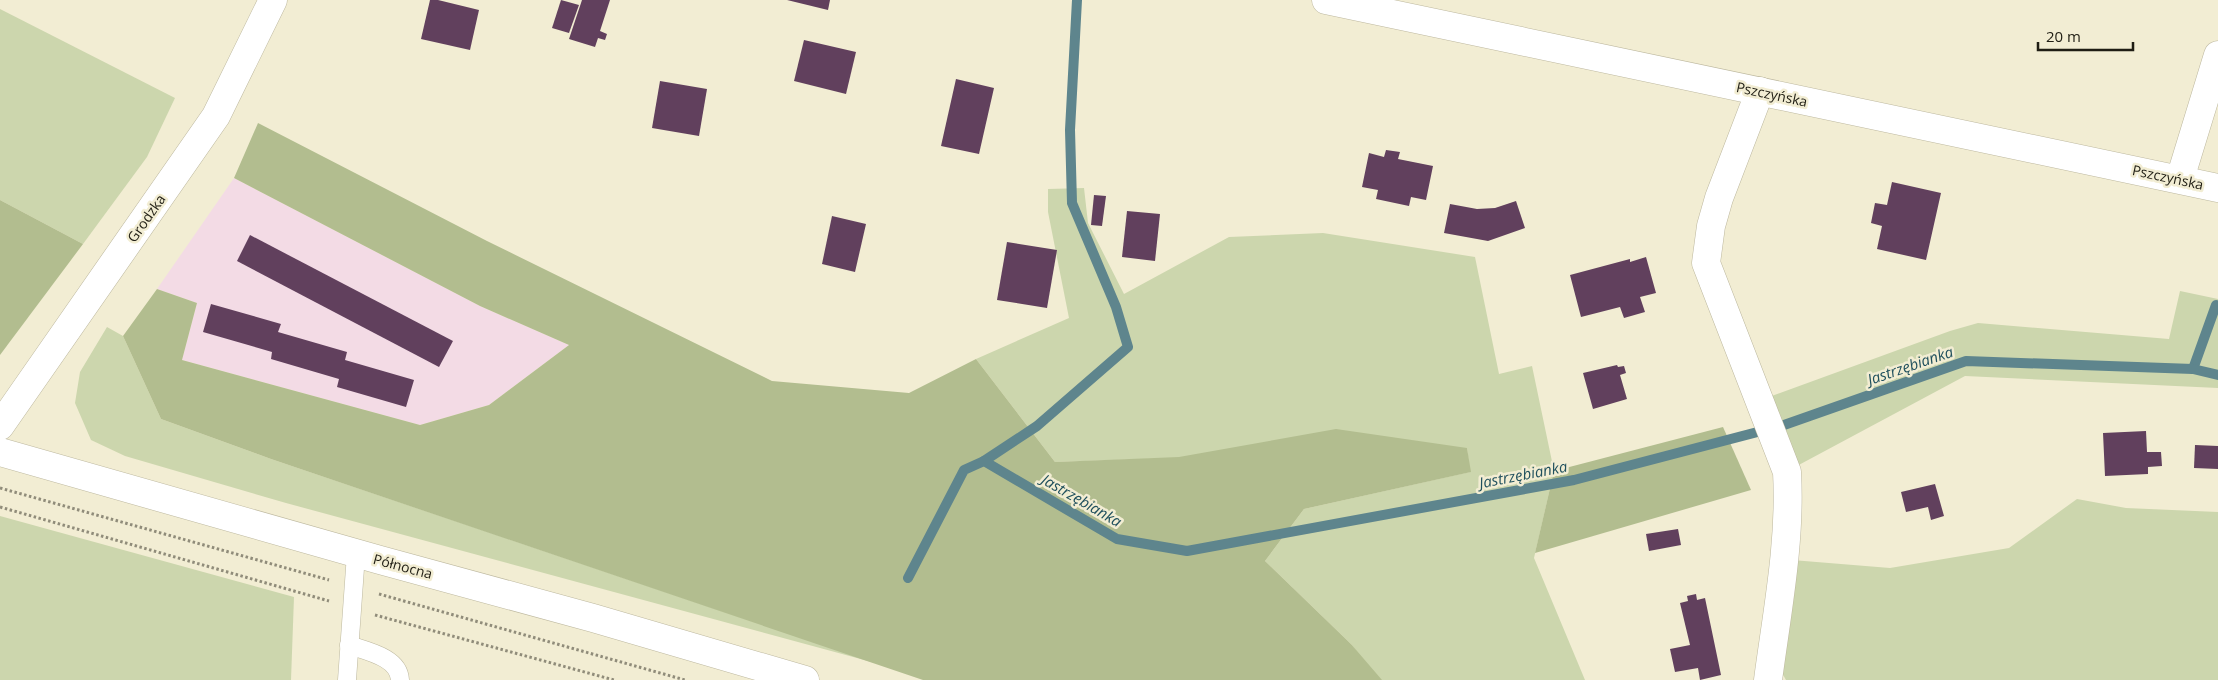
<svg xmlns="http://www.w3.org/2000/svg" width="2218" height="680" viewBox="0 0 2218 680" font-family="'Open Sans',sans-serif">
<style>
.industrial{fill:#f3dbe5}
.green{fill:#ccd6ad}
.forest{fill:#b2bd8f}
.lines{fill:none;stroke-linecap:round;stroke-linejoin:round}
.stream{stroke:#5e858d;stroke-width:10}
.building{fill:#61405d}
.lane-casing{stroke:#bdb89f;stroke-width:19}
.street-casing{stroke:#bdb89f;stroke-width:29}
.secondary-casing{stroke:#bdb89f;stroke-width:29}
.path{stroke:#908c7a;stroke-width:3;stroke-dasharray:2.5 2.5;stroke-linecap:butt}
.lane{stroke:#fff;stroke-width:18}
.street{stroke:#fff;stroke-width:28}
.secondary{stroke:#fff;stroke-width:28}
.labels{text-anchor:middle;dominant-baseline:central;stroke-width:5;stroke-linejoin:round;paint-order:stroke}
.street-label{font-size:14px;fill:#1f1d13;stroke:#f2edd3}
.water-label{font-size:15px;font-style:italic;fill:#20505d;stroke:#f2edd3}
</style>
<rect width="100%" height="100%" fill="#f2edd3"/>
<!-- industrial -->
<path class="industrial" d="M234,178L480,306L569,345L489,405L420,425L182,360L197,303L157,289Z"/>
<!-- green -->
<g class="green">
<path d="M0,9L175,98L147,157L83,244L0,200Z"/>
<path d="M1084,188L1088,223L1124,294L1229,237L1323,233L1475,257L1499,374L1532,366L1554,471L1534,558L1585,680H1378L1351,644L1265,561L1304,509L1470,472L1467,448L1055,462L976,359L1069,318L1048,212V189Z"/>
<path d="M2180,291L2218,299V388L1965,376L1795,467L1784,425L1766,398L1950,331L1978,323L2169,339Z"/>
<path d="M107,327L123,336L161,419L271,459L879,664L286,503L125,456L91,440L75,403L80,372Z"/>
<path d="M2077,499L2126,508L2218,512V680H1786L1782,673L1792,560L1890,568L2009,548Z"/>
<path d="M0,516L294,597L291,680H0Z"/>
</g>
<!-- forest -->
<g class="forest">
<path d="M258,123L487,241L772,381L909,393L976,359L1055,462L1179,457L1336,429L1467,448L1471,472L1304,509L1265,561L1351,644L1382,680H923L271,459L161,419L123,336L157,289L197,303L182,360L420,425L489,405L569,345L480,306L234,178Z"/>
<path d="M0,200L83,244L0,355Z"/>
<path d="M1723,427L1751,490L1535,553L1554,471Z"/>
</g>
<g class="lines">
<!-- stream -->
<g class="stream">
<path d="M2193,369L2216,305"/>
<path d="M984,461L1037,426L1128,347L1116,307L1072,203L1070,130L1077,0"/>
<path d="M908,578L964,470L984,461L1117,539L1187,551L1574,480L1784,425L1966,361L2193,369L2218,375"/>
</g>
</g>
<!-- building -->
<g class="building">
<path d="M430,0H438L479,10L470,50L421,39Z"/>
<path d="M561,0L579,5L569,33L552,28Z"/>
<path d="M582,0H610L600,31L607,34L605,40L598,38L595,47L569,39Z"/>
<path d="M787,0H830L828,10Z"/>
<path d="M804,40L856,52L846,94L794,81Z"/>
<path d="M956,79L994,88L979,154L941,146Z"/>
<path d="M660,81L707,89L699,136L652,128Z"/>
<path d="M1386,150L1400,152L1398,159L1433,166L1426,200L1411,197L1409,206L1376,199L1378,190L1362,187L1369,153L1384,157Z"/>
<path d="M1892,182L1941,193L1926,260L1877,249L1882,226L1871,223L1875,203L1887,205Z"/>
<path d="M1094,195L1106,196L1102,226L1091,225Z"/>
<path d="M1516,201L1525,228L1488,241L1444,233L1450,204L1477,209L1495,208Z"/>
<path d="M1127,211L1160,214L1155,261L1122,257Z"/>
<path d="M832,216L866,224L855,272L822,264Z"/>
<path d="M250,235L453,341L439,367L237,261Z"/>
<path d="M1007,242L1057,250L1047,308L997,300Z"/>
<path d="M1646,257L1656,293L1640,297L1645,312L1624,318L1620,307L1581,317L1570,275L1630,259V262Z"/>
<path d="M211,304L281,324L278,332L347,352L345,360L414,380L406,407L337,387L339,379L271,359L272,352L203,332Z"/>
<path d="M1617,365L1618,367L1624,366L1626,373L1620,375L1627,399L1593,409L1583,373Z"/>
<path d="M2146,431L2147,452H2161L2162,466L2148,467V474L2105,476L2103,433Z"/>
<path d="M2195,445L2218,446V469L2194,468Z"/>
<path d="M1935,484L1944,516L1931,520L1928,507L1906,512L1901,492Z"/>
<path d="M1678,529L1681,545L1649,551L1646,534Z"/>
<path d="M1696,594L1697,600L1705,598L1721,675L1700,680L1698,668L1675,672L1670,649L1690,645L1680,603L1688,601L1687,596Z"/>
</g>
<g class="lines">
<defs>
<g id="lane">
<path d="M349,645C366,651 399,657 400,680"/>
<path d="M347,680L356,554"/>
</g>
<g id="street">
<path d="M1760,91L1719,198L1711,226L1706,263L1787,472C1791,541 1777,612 1768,680"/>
<path d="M2180,179L2218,55"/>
</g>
<g id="secondary">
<path d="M1326,0L2218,188"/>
<path d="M0,426L216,116L273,0"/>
<path d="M0,452L380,560L593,618L805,680"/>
</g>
</defs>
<!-- lane casing -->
<use href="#lane" class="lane-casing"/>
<!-- street casing -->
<use href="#street" class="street-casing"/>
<!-- secondary casing -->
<use href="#secondary" class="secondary-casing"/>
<!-- path -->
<g class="path">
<path d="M0,488L329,580"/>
<path d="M0,507L329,601"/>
<path d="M379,594L685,680"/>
<path d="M375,615L614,680"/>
</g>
<!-- lane -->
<use href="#lane" class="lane"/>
<!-- street -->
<use href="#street" class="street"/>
<!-- secondary -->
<use href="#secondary" class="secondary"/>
</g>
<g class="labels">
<!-- street labels -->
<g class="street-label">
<text transform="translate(1772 94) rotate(12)">Pszczyńska</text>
<text transform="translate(2168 177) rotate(12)">Pszczyńska</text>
<text transform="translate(146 218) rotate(-55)">Grodzka</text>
<text transform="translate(403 566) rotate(15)">Północna</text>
</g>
<!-- water labels -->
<g class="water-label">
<text transform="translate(1910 365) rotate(-19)">Jastrzębianka</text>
<text transform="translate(1523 474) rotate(-11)">Jastrzębianka</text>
<text transform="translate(1082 500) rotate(30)">Jastrzębianka</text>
</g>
</g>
<!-- scale -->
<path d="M2038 42v8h95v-8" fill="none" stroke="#1f1d13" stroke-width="2.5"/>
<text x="2046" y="42" font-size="15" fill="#1f1d13" stroke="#f2edd3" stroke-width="4" paint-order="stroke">20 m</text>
</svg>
